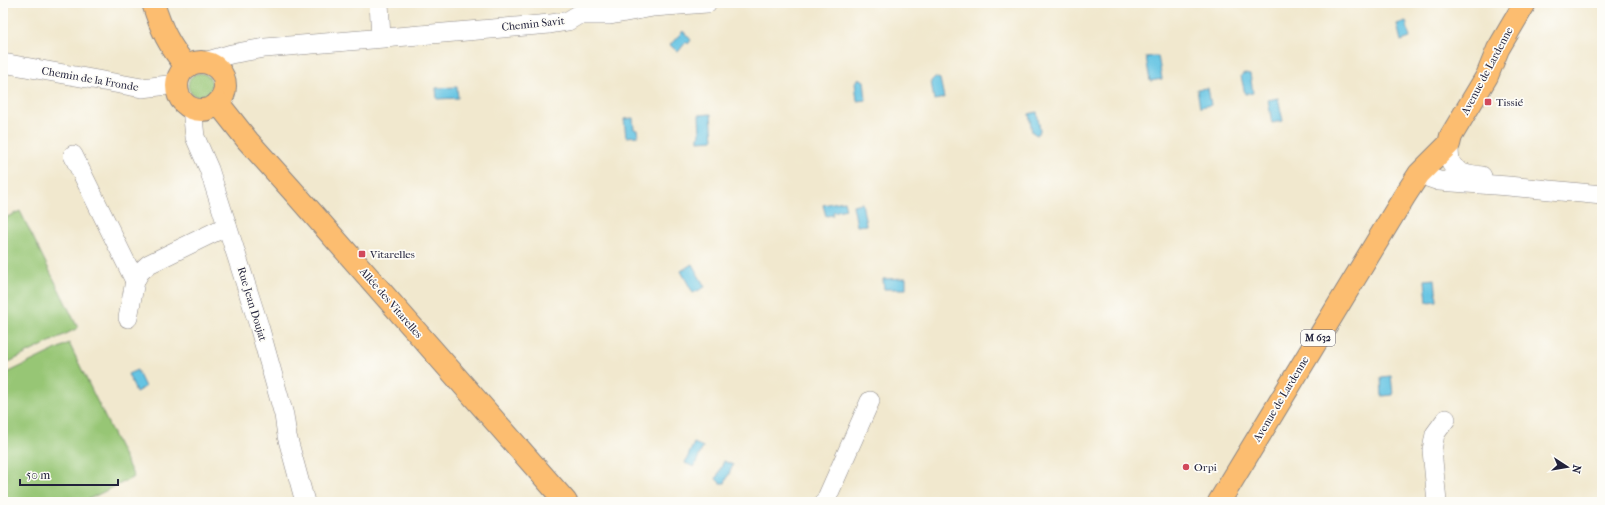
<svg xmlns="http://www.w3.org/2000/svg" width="1605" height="505" viewBox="0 0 1605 505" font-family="'IM FELL French Canon',serif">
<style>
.green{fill:#97c675;stroke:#5c7458}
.water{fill:#65c4e3;stroke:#44738f}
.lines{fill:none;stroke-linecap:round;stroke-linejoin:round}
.minor-casing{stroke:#8a8584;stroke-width:20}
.major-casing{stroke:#8a8584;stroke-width:24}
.minor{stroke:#fff;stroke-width:19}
.major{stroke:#fcbd6f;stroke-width:22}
.poi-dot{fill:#d1495b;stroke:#fdfcf7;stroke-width:1.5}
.labels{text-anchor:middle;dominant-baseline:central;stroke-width:3.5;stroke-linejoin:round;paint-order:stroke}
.shield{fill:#fdfcf7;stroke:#646373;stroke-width:1}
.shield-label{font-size:10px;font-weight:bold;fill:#22223b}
.street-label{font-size:11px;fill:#22223b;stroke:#fdfcf7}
.poi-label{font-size:11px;fill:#22223b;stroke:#fdfcf7;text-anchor:start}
</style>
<rect width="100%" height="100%" fill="#fdfcf7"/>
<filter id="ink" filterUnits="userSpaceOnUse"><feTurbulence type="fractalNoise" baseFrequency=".025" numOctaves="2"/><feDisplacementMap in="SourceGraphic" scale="8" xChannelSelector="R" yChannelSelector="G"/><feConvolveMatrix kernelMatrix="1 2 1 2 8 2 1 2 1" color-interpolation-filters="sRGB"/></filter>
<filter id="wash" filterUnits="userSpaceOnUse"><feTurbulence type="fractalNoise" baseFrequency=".012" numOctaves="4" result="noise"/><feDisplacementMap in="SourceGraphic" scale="16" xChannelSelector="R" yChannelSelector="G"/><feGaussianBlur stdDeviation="0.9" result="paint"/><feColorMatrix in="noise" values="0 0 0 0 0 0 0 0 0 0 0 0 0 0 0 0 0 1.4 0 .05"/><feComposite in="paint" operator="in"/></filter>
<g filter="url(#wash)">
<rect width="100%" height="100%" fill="#f1e8ce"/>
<!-- green -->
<g class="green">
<circle cx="200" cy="85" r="12"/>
<path d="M20,211L78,328L3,365V219Z"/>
<path d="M69,343L134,477L83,502H3V375Z"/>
</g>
<!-- water -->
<g class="water">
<path d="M1406,21L1410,38L1401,41L1397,24Z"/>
<path d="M683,31L691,40L688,44L686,42L678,52L670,45Z"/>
<path d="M1158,56L1162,79L1150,81L1146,57Z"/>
<path d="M1245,73L1250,74L1253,93L1245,94L1241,76Z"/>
<path d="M935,77L940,79L944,98L934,100L931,81Z"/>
<path d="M859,78L864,81L866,100L857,101L855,82H856Z"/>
<path d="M457,87L458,98L437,99L436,88Z"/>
<path d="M1208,88L1211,105L1200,107L1197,89Z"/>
<path d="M1278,98L1283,121L1272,123L1268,100Z"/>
<path d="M1037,112L1040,131L1037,135L1032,132L1029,114Z"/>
<path d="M711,114L713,140L698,141V137L700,135L699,115Z"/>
<path d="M633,118L634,129L637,130L638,136L626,137L624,119Z"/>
<path d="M844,201L846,209L833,212V215L826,216L823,205Z"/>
<path d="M862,203L866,225L857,226L853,205Z"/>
<path d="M692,264L705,287L693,293L681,271Z"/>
<path d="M906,278V289H884L883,279Z"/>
<path d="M1435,279L1437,301L1427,302L1425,280Z"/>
<path d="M137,370L145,387L136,392L128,374Z"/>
<path d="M1391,376L1393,395L1382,396L1381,377Z"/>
<path d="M694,443L703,447L694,467L685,463Z"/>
<path d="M724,461L733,465L725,483H720L716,479Z"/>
</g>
</g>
<g filter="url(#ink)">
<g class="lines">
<defs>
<g id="minor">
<path d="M379,3L381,37"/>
<path d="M204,62L231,54L265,48L550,24L568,21L578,15H610L653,7L707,3"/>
<path d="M3,63L142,88L177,84"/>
<path d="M192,108L195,137L209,169L259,326L284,415L287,436L305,502"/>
<path d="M1449,144C1449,149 1449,155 1450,160C1453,173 1472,175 1482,176"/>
<path d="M73,155L135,281L140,272L149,264L227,226"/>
<path d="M1419,174L1439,181L1508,186L1602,195"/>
<path d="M128,318L135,281"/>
<path d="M825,502L870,401"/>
<path d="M1437,502L1432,450L1435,434L1446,419"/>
</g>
<g id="major">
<path d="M153,3C161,29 169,46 187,67"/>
<circle cx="201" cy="86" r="24"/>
<path d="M218,103L248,141L292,190L566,502"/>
<path d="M1219,502L1404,197L1419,174L1449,144L1451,136L1487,76L1498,49L1525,3"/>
</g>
</defs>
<!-- minor casing -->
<use href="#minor" class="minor-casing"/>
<!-- major casing -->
<use href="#major" class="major-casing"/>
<!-- minor -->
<use href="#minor" class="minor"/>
<!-- major -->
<use href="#major" class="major"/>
</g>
</g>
<!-- markers -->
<g class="poi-dot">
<rect x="1484" y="98" width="8" height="8" rx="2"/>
<rect x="358" y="250" width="8" height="8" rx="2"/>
<circle cx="1186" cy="467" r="4"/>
</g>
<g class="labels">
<!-- shield labels -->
<rect class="shield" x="1301" y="330" width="34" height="16" rx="3"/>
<g class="shield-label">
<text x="1318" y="338">M 632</text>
</g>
<!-- street labels -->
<g class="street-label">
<text transform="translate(533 24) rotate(-6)">Chemin Savit</text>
<text transform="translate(1487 71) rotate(-62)">Avenue de Lardenne</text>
<text transform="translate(90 79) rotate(10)">Chemin de la Fronde</text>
<text transform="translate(391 303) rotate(49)">Allée des Vitarelles</text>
<text transform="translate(252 304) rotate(73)">Rue Jean Doujat</text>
<text transform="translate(1281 399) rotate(-59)">Avenue de Lardenne</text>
</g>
<!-- poi labels -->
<g class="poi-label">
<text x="1496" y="102">Tissié</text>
<text x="370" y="254">Vitarelles</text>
<text x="1194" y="467">Orpi</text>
</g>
</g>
<!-- margin -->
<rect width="1605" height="505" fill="none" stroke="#fdfcf7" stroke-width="16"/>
<!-- north arrow -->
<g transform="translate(1567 467) rotate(102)" stroke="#fdfcf7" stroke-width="3" paint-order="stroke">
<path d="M0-3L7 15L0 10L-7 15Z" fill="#22223b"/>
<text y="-6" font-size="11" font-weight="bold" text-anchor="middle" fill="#22223b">N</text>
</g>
<!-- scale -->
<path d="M20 479v6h98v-6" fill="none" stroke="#22223b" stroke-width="2"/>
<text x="26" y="479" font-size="12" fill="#22223b" stroke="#fdfcf7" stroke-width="3" paint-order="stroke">50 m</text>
</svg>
